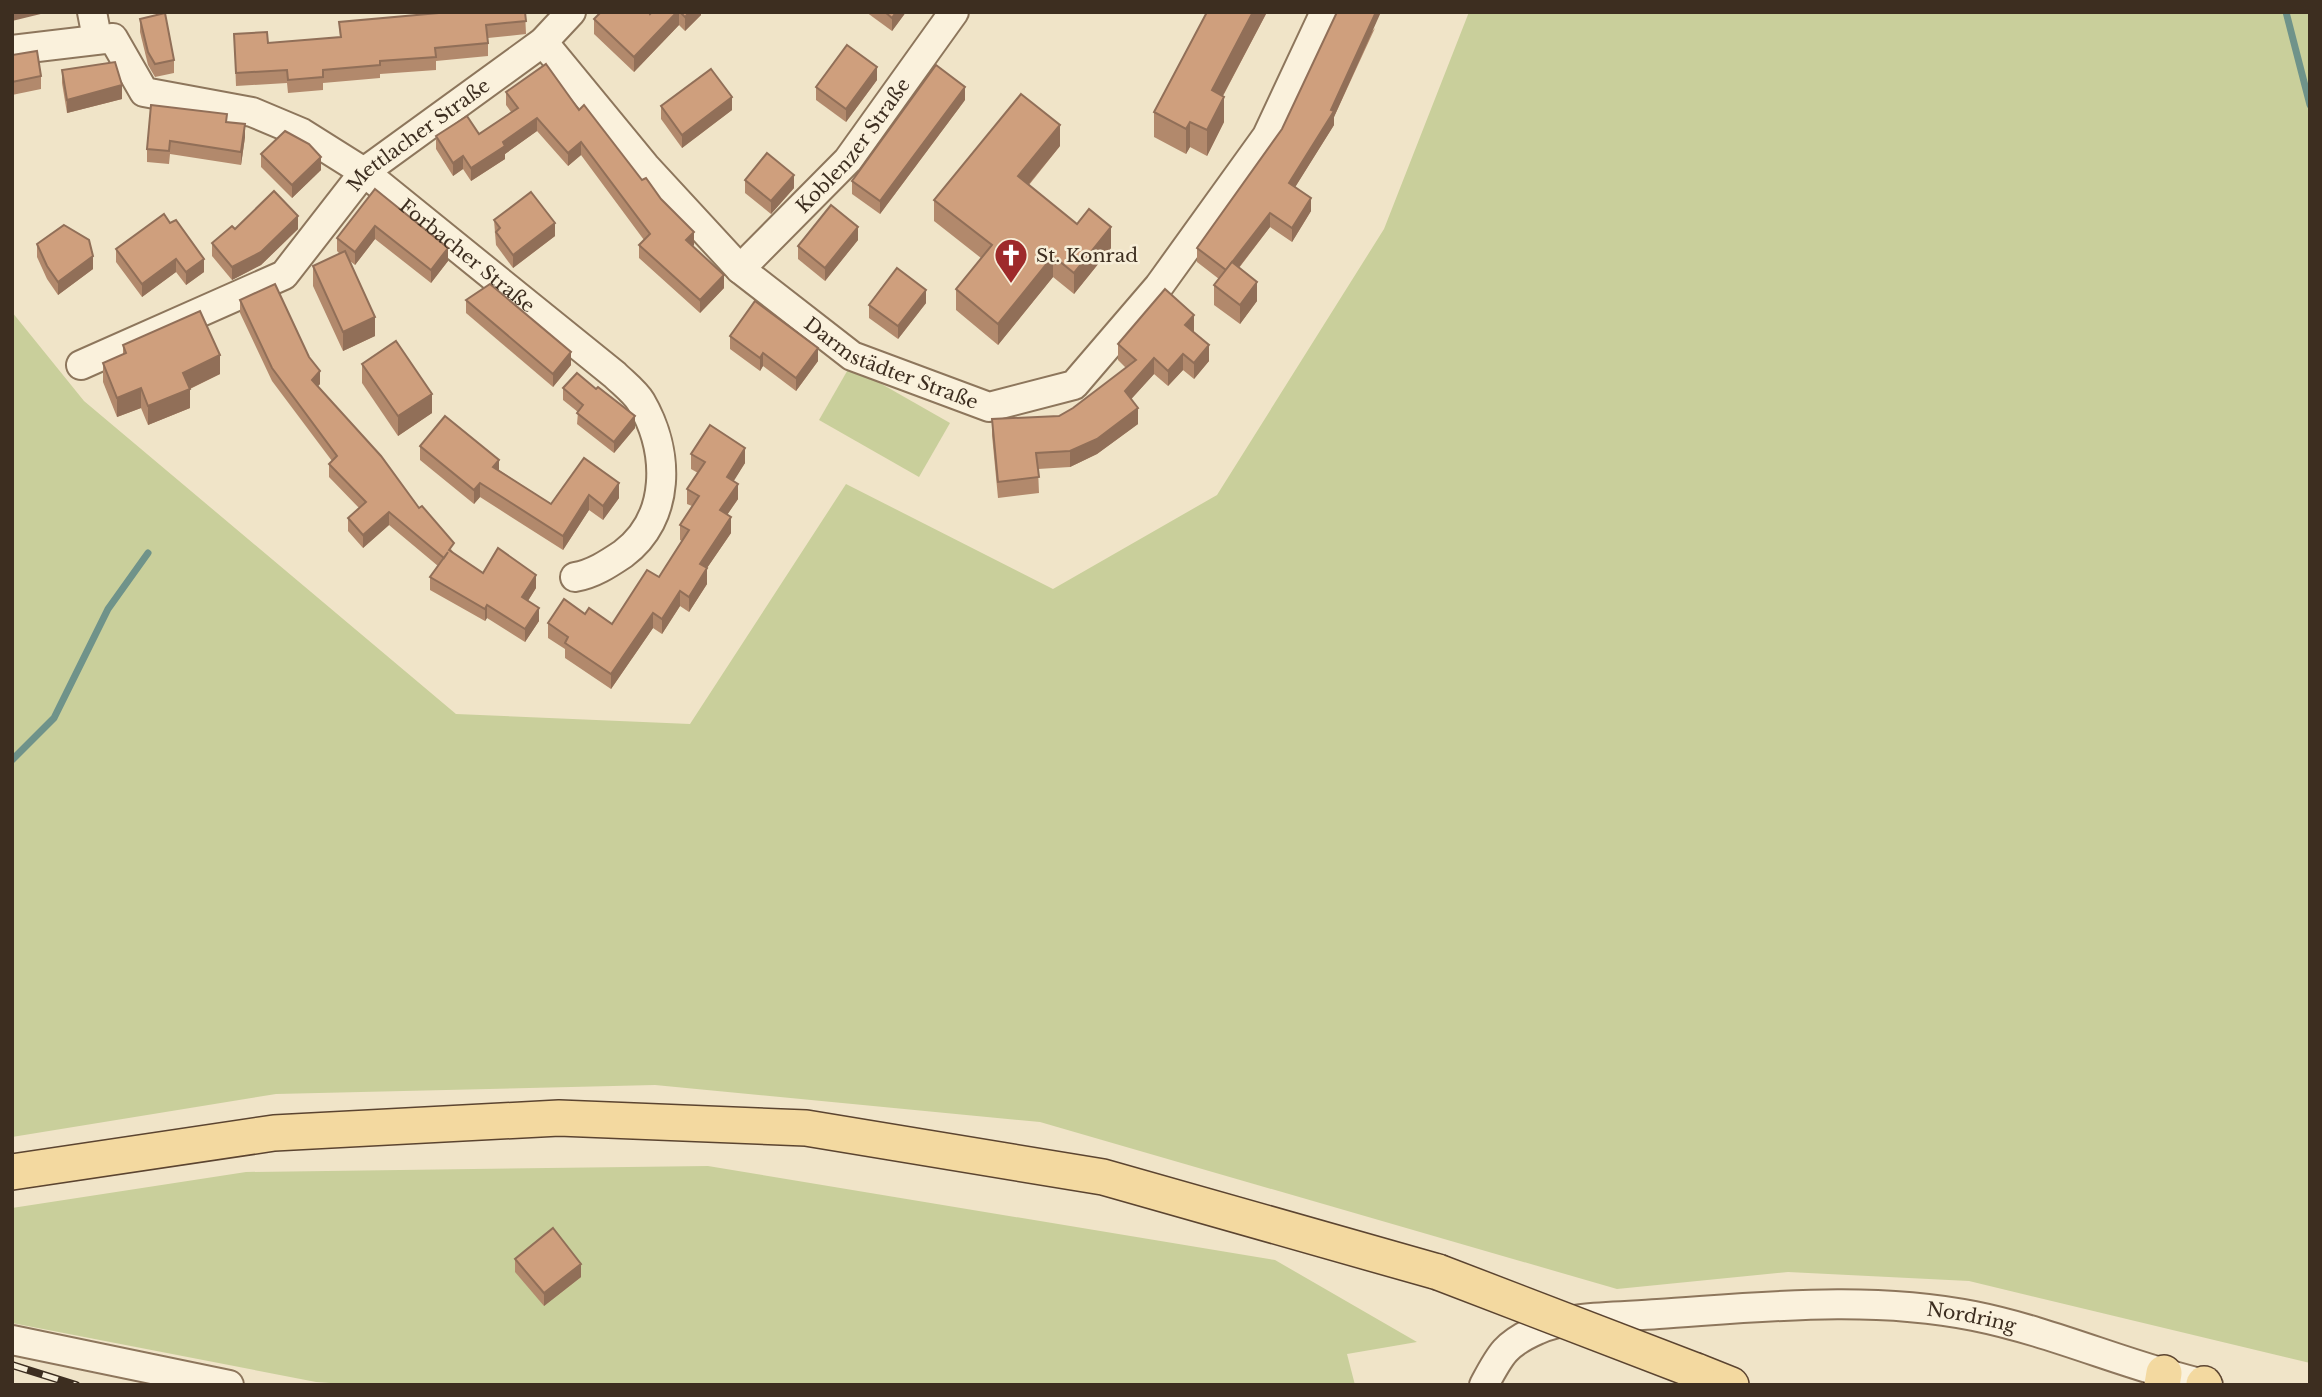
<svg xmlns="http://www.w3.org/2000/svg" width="2322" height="1397" viewBox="0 0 2322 1397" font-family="'Libre Baskerville',serif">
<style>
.green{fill:#c9cf9b}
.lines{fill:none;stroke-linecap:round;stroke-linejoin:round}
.stream{stroke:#6f938a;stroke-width:7}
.minor-casing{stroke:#8d765c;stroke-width:32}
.major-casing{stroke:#5b4430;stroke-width:38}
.minor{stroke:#faf1dc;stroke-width:28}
.major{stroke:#f3d9a0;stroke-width:35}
.rail-casing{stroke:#3d2e20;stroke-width:8}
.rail{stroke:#f7eed8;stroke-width:5;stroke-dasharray:16;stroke-linecap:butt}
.major-bridge-casing{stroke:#5b4430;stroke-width:38;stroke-linecap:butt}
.major-bridge{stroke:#f3d9a0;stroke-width:35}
.wall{fill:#b2896c}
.shaded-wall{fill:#916f58}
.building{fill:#cf9f7d;stroke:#916f58;stroke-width:2}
.labels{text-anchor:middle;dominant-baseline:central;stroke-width:5;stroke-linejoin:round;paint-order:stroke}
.street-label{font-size:19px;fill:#3d2e20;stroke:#f7eed8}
.poi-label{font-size:19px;fill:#3d2e20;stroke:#f7eed8;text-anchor:start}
</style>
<rect width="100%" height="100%" fill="#f0e4c8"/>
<!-- green -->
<g class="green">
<path d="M1469,12H2310V1363L1969,1281L1788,1272L1617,1289L1040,1122L655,1085L276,1094L12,1137V312L84,401L456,714L690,724L846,484L1053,589L1217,495L1384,229Z"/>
<path d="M850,366L950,423L919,477L819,420Z"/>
<path d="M708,1166L1275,1260L1417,1342L1347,1354L1355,1385H360L316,1382L12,1323V1208L246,1172Z"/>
</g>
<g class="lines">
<!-- stream -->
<g class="stream">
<path d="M2286,12L2310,105"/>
<path d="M12,760L54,718L108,609L148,553"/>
</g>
<defs>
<g id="minor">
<path d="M92,12L97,38"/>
<path id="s1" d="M543,42L645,166L740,269L852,356L989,407L1074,385L1159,286L1267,136L1325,12"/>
<path id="s2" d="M12,50L113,38L144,92L252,112L302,133L364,172L615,375C623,383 635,392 641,402C670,452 671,518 623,554C608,564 593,574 575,577"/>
<path id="s3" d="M740,269L848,160L954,12"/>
<path id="s4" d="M81,365L284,275L364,172L543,42L571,12"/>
<path d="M12,1340L229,1385"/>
<path id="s5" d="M1484,1385C1500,1355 1505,1344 1537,1330C1569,1315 1622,1317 1658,1314C1764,1307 1869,1295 1974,1316C2054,1332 2129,1367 2208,1385"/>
</g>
<g id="major">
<path d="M12,1172L274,1133L559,1118L806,1128L1103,1177L1438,1272"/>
<path d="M1696,1371L1731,1385"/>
<path d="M2162,1385L2164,1373"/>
<path d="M2204,1385V1384"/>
</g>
</defs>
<!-- minor casing -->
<use href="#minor" class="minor-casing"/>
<!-- major casing -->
<use href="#major" class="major-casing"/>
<!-- minor -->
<use href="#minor" class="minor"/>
<!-- major -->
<use href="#major" class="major"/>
<defs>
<path id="rail" d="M12,1365L76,1385"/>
</defs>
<!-- rail casing -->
<use href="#rail" class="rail-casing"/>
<!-- rail -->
<use href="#rail" class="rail"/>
<defs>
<path id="major-bridge" d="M1438,1272L1696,1371"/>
</defs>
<!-- major-bridge casing -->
<use href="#major-bridge" class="major-bridge-casing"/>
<!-- major-bridge -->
<use href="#major-bridge" class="major-bridge"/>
</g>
<!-- wall -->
<g class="wall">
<path d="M449,12H525L526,34L488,38V56L436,61V70L380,74V78L323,83V90L288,93L287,83L236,86L234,34L268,43L340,37L339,22Z"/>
<path d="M652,12H701V15L685,31L679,25L634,72L594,34V19L650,14Z"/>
<path d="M866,12H906L892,31Z"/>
<path d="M1207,12H1267L1223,96L1224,122L1207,156L1190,147L1186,154L1154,137V112Z"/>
<path d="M140,19L174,60V73L155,77L148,65L140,32Z"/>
<path d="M1375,28L1334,117V125L1295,187L1311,211L1292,242L1270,227L1239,268L1257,301L1240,324L1214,305V285L1219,279L1197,262V248L1282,129Z"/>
<path d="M12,55L41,76V89L12,95Z"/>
<path d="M62,70L122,99L67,113L62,83Z"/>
<path d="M877,80L846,122L816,100V87Z"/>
<path d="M506,92L579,110L642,180L694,245L693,246L724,288L700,313L639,258V245L644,240L581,155L568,166L537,131L505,154V159L471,181L463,169L453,176L436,149V136L479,134L511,112L506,105Z"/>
<path d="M965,100L880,214L852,194V181Z"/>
<path d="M661,106L732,110L682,148L661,119Z"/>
<path d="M227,122L245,137L241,165L170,154L169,164L147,162V149Z"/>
<path d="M1060,146L1029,185L1077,224L1111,248L1074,294L1053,277L998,345L956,310V289L981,258L934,221V200Z"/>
<path d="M261,154L321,170L292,198L261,167Z"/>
<path d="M745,180L794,188L771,214L745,193Z"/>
<path d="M375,189L448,261L431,283L375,239L355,265L350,261L375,336L343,351L313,286V266L340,254L337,251V238Z"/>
<path d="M164,214L204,272L186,285L176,272L142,297L116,262V249Z"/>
<path d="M494,220L555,236L513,268L496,245Z"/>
<path d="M235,229H298L261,265L232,280L212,256V243Z"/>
<path d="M858,240L825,281L798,259V246Z"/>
<path d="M37,244L93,269L58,295L47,279L37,257Z"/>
<path d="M240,300L320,384L318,386L419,508L454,553L483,573L536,588L528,601L539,621L525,642L487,618L485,621L430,590V577L438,566L389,525L363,548L348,531V518L359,508L329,477V464L332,461L272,381L240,313Z"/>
<path d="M466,300L571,365L553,387L466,313Z"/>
<path d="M926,303L898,339L869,318V305Z"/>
<path d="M1194,331L1193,332L1209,361L1194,379L1183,370L1168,386L1154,374L1131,399L1138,424L1097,454L1070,467L1038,469L1039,493L998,498L992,435V419L1059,416L1073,408L1126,368L1118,360V344Z"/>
<path d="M730,336L818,361L796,391L763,366L760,371L730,349Z"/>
<path d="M123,345L220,374L190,389V408L148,425L141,408L117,417L103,382V363L123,354Z"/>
<path d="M362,364L432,413L398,436L362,383Z"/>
<path d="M563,388L596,389L635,428L614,453L577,424L578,412L563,400Z"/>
<path d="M420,446L499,470L551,504L584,458L619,498L603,520L589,510L563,550L480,497L474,504L420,460Z"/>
<path d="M691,454L745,463L733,481L738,499L727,515L731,533L707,568V584L689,612L680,606L662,634L653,628L611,689L565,658V649L548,638V623L585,614L612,624L659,577L682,541L680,540V525L692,506L687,504V489L698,473L691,469Z"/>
<path d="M515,1259L581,1277L544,1306L515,1272Z"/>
</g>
<!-- shaded-wall -->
<g class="shaded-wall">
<path d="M12,12H49L12,21Z"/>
<path d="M677,12H679V25L634,72V57Z"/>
<path d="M689,12H701V15L685,31V17Z"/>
<path d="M896,12H906L892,31V18Z"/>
<path d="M1253,12H1267L1212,116V90Z"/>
<path d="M1376,12H1381L1334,117V125L1289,197V183L1331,110Z"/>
<path d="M877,67V80L846,122V109Z"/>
<path d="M122,85V99L67,113V100Z"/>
<path d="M965,87V100L880,214V201Z"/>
<path d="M732,97V110L682,148V135Z"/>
<path d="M1224,97V122L1207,156V130Z"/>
<path d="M537,118V131L505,154V159L471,181V168L503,142Z"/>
<path d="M1190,122V147L1186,154V129Z"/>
<path d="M245,124V137L241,165V152Z"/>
<path d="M1060,125V146L1018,197V176Z"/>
<path d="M581,142V155L568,166V153Z"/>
<path d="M463,156V169L453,176V163Z"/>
<path d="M321,157V170L292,198V185Z"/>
<path d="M794,175V188L771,214V201Z"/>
<path d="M1311,198V211L1292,242V228Z"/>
<path d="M1270,213V227L1226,284V270Z"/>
<path d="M298,216V229L261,265L232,280V267Z"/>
<path d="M555,223V236L513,268V255Z"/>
<path d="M375,226V239L355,265V252Z"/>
<path d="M858,227V240L825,281V268Z"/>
<path d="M1111,227V248L1074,294V273Z"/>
<path d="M694,232V245L686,253V240Z"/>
<path d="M448,248V261L431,283V270Z"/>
<path d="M93,256V269L58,295V282Z"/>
<path d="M1053,256V277L998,345V324Z"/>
<path d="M176,259V272L142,297V284Z"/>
<path d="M204,259V272L186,285V272Z"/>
<path d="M724,275V288L700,313V300Z"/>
<path d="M1257,282V301L1240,324V305Z"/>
<path d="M926,290V303L898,339V326Z"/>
<path d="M1194,315V331L1185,341V325Z"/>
<path d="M375,317V336L343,351V332Z"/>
<path d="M1209,345V361L1194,379V363Z"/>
<path d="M818,348V361L796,391V378Z"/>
<path d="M571,352V365L553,387V374Z"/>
<path d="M763,353V366L760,371V358Z"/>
<path d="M1183,354V370L1168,386V371Z"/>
<path d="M220,355V374L187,390L190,389V408L148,425V406L183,373Z"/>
<path d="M1154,358V374L1125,406V391Z"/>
<path d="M320,371V384L312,392V380Z"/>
<path d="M141,388V408L117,417V398Z"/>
<path d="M432,394V413L398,436V416Z"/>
<path d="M1138,408V424L1097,454L1070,467V451Z"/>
<path d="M635,416V428L614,453V442Z"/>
<path d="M745,448V463L727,492V477Z"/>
<path d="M499,460V474L493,467Z"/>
<path d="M480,483V497L474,504V490Z"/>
<path d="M619,483V498L603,520V506Z"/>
<path d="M738,484V499L720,525V510Z"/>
<path d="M589,495V510L563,550V536Z"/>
<path d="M389,512V525L363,548V535Z"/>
<path d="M731,517V533L707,568V584L689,612V597L700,564Z"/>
<path d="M536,575V588L522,610V597Z"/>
<path d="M680,591V606L662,634V619Z"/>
<path d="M487,605V618L485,621V609Z"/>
<path d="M539,608V621L525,642V629Z"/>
<path d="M653,613V628L611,689V674Z"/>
<path d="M581,1264V1277L544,1306V1293Z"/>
</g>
<!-- building -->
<g class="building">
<path d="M450,12H525L526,21L486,25L488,43L435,48L436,57L380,61V65L323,70V77L288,80L287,70L236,73L234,34L267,32L268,43L341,37L339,22Z"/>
<path d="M601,12H649L650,14L652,12H677L634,57L594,19Z"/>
<path d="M680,12H689L685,17Z"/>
<path d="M885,12H896L892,18Z"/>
<path d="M1207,12H1253L1212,90L1224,97L1207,130L1190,122L1186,129L1154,112Z"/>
<path d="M1337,12H1376L1331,110L1334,111L1289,183L1311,198L1292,228L1270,213L1226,270L1197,248L1282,129Z"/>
<path d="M165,13L174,60L155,64L148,52L140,19Z"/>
<path d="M847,45L877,67L846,109L816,87Z"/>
<path d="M37,51L41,76L12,82V55Z"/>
<path d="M115,62L122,85L67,100L62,70Z"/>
<path d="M546,64L579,110L584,105L642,180L646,178L661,199L694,232L686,240L724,275L700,300L639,245L650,234L581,142L568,153L537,118L503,142L505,146L471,168L463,156L453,163L436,136L467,116L479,134L518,108L506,92Z"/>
<path d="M936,65L965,87L880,201L852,181Z"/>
<path d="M711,69L732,97L682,135L661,106Z"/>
<path d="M1021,94L1060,125L1018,176L1077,224L1089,209L1111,227L1074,273L1053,256L998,324L956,289L992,245L934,200Z"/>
<path d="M151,105L227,114L226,122L245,124L241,152L170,141L169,151L147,149Z"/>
<path d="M285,131L309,144L321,157L292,185L261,154Z"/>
<path d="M767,153L794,175L771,201L745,180Z"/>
<path d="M375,189L448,248L431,270L375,226L355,252L337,238Z"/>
<path d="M274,191L298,216L261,252L232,267L212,243L232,226L235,229Z"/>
<path d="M531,192L555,223L513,255L496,232L500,228L494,220Z"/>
<path d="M831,205L858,227L825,268L798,246Z"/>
<path d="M164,214L170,223L176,220L204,259L186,272L176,259L142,284L116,249Z"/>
<path d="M64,225L89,240L93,256L58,282L47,266L37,244Z"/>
<path d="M345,251L375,317L343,332L313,266Z"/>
<path d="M1232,262L1257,282L1240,305L1214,285Z"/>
<path d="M897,268L926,290L898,326L869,305Z"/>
<path d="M275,284L309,357L320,371L312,380L381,456L419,508L422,506L454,543L449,550L483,573L498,548L536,575L522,597L539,608L525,629L487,605L485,609L430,577L448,552L444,558L389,512L363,535L348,518L366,502L329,464L337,456L272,368L240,300Z"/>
<path d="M490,284L571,352L553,374L466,300Z"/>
<path d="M1165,289L1194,315L1185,325L1209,345L1194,363L1183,354L1168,371L1154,358L1125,391L1138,408L1097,439L1070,451L1036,453L1039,477L998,482L992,419L1059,416L1073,408L1136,360L1118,344Z"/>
<path d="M755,301L818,348L796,378L763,353L760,358L730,336Z"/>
<path d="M200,311L220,355L183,373L190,389L148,406L141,388L117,398L103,363L126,353L123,345Z"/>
<path d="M396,341L432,394L398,416L362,364Z"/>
<path d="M577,373L596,389L598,387L635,416L614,442L577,413L583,405L563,388Z"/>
<path d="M445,416L499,460L493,467L551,504L584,458L619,483L603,506L589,495L563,536L480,483L474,490L420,446Z"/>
<path d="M710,425L745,448L727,477L738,484L720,510L731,517L700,564L707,568L689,597L680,591L662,619L653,613L611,674L565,643L568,637L548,623L564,599L585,614L589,608L612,624L647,570L659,577L689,530L680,525L699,496L687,489L705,462L691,454Z"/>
<path d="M553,1228L581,1264L544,1293L515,1259Z"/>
</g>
<!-- icons -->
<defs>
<symbol id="church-pin" viewBox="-11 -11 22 30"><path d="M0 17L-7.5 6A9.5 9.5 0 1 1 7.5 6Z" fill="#9e2a2b" stroke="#f7eed8"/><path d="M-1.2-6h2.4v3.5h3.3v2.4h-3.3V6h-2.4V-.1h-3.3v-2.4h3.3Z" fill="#fff"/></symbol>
</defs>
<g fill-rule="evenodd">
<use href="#church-pin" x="992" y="236" width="38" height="52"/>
</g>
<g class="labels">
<!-- street labels -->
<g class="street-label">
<text stroke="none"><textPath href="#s4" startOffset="418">Mettlacher Straße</textPath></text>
<text stroke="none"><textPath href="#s3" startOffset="168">Koblenzer Straße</textPath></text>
<text stroke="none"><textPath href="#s2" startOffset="534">Forbacher Straße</textPath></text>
<text stroke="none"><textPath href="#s1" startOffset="481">Darmstädter Straße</textPath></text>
<text stroke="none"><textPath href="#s5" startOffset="516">Nordring</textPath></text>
</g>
<!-- poi labels -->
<g class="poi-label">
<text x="1036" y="255">St. Konrad</text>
</g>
</g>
<!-- border -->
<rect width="2322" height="1397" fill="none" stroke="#3d2e20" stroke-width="28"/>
</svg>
